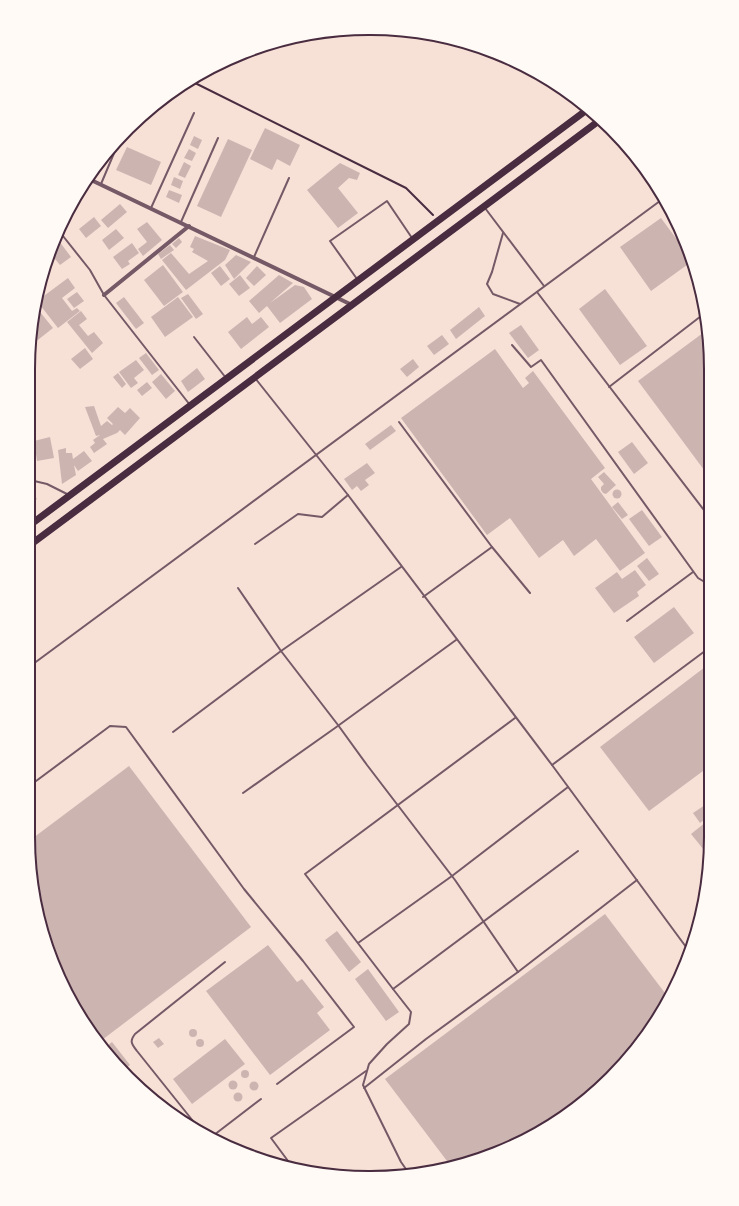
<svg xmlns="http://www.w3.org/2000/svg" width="739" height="1206" viewBox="0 0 739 1206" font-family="Jost,sans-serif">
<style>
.building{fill:#ccb4b1}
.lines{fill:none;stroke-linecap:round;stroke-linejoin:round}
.path{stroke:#4a2c40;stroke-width:2}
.service{stroke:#755966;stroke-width:2}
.minor{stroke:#755966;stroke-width:4}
.primary{stroke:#4a2c40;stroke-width:7}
.rim{fill:none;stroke:#4a2c40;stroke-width:2}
</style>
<rect width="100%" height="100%" fill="#f7e1d7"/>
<!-- building -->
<g class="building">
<path d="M265,128L300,145L290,166L277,159L272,170L250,159Z"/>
<path d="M194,136L202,140L198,149L190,145Z"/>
<path d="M228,139L252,150L221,217L197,206Z"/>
<path d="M127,147L161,162L151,185L116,170Z"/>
<path d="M189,149L196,153L192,161L184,158Z"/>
<path d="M184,162L191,166L185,178L178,175Z"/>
<path d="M340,163L360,173L357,180L349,178L338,188L358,213L338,228L307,190Z"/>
<path d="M174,177L183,181L180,189L171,185Z"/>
<path d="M169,190L182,195L179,203L166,197Z"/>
<path d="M120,204L127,212L108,228L101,220Z"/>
<path d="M94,217L101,226L86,238L79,229Z"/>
<path d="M661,218L689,256L691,262L651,291L620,247Z"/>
<path d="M147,222L162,240L143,256L138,249L147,242L137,229Z"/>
<path d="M116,229L124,238L109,250L102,240Z"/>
<path d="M195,236L230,250L225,260L186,290L162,260L171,253L189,274L208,261L192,252L194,249L190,247Z"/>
<path d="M179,238L182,242L176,248L172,244Z"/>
<path d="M59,241L71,257L60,265L50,253L52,245Z"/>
<path d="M132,243L139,253L128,261L130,264L122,269L113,257Z"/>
<path d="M170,245L174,250L161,259L158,254Z"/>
<path d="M236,255L251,262L234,279L225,265Z"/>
<path d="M163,265L183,292L164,306L144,280Z"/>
<path d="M220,266L230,279L221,286L211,273Z"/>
<path d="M257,266L266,275L254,286L246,278Z"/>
<path d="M240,275L250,288L239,296L229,284Z"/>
<path d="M279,275L293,283L270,303L295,285L304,287L312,299L280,323L267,306L259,313L249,301Z"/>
<path d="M68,278L75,288L62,298L72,311L77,308L80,311L58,328L37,301Z"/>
<path d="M605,289L647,346L620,365L579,309Z"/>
<path d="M77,292L84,301L74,308L67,299Z"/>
<path d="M188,294L203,314L196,319L181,298Z"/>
<path d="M124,297L144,323L136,329L116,303Z"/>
<path d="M178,297L193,317L165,337L151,317Z"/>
<path d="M36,307L53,328L34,343L31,339V325Z"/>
<path d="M479,307L485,316L456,339L450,330Z"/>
<path d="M81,311L87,319L79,325L88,336L94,332L103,343L92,353L67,322Z"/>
<path d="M247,317L252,324L261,317L269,327L241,349L228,332Z"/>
<path d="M521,325L539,350L528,358L509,333Z"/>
<path d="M707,330L710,347V478L638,381Z"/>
<path d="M442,335L449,344L434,355L427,346Z"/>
<path d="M85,348L93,359L80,369L71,359Z"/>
<path d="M495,349L523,388L529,383L525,378L533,371L605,468L591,479L645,553L620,571L596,539L574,556L563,540L539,558L510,518L487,535L401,418Z"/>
<path d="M146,353L159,370L152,375L139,358Z"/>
<path d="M413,359L419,367L407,377L400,369Z"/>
<path d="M136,360L144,370L134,378L138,383L131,388L119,372Z"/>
<path d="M197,368L205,379L188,392L181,381Z"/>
<path d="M118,373L126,384L122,388L113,377Z"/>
<path d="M161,374L175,391L166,399L152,382Z"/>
<path d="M147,382L152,388L142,396L137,390Z"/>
<path d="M94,406L101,426L107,421L112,425L113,424L107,418L118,407L125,413L130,408L140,418L125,435L120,430L117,433L103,439L107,444L94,453L90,447L95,443L93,440L100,435L96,436L85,407Z"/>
<path d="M391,425L396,431L370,450L365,444Z"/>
<path d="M50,437L54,458L37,461L34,441Z"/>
<path d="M632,442L648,463L634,474L618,452Z"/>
<path d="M66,448V453H72L73,459L84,451L92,461L78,471L74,465L76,475L62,484L58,450Z"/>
<path d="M367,463L375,473L365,480L369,485L361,491L357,486L352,490L344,479Z"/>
<path d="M604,472L616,485L606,494L603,493L601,490V487L604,484L598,477Z"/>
<path d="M30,489L37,499L30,504Z"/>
<circle cx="617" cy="494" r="4.5"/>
<path d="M618,502L628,515L622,519L612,507Z"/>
<path d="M642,510L662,537L649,546L629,519Z"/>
<path d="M647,558L659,574L649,581L637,566Z"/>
<path d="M635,570L646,585L637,592L639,596L614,613L595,588L617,572L622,579Z"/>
<path d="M674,607L694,633L654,663L634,637Z"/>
<path d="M709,664V778L703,771L649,811L600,747Z"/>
<path d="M129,766L251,927L98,1043L46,946L29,841Z"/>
<path d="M708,803V817L700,823L693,813Z"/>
<path d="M706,822L708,824V855L691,834Z"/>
<path d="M605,914L668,997L641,1044L577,1108L479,1160L450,1165L385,1079Z"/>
<path d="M337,931L361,962L349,972L325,940Z"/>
<path d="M268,945L297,982L302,979L324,1007L317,1013L330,1030L270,1075L206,991Z"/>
<path d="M368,969L399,1012L386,1021L355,979Z"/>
<circle cx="193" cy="1033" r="4"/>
<path d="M159,1038L164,1044L158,1048L153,1042Z"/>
<path d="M225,1039L245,1064L192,1104L173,1079Z"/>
<circle cx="200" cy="1043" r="4"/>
<path d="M112,1042L130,1065L124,1070L103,1049Z"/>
<circle cx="245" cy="1074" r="4"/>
<circle cx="233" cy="1085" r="4.5"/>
<circle cx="254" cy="1086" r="4.5"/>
<circle cx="238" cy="1097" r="4.5"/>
</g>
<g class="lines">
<!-- path -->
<path class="path" d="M189,80L406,188L433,215"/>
<!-- service -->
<g class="service">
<path d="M101,184L120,139"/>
<path d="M151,208L194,113"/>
<path d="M485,208L544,286"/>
<path d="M181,222L218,138"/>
<path d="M59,231L90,270L104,295L190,405"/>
<path d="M503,233L492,272L487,284L493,294L520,304"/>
<path d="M254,257L289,178"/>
<path d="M357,279L330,241L387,201L412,238"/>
<path d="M537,292L710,518"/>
<path d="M194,337L226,378"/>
<path d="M512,345L531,367L541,360L698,578L708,584L709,586"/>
<path d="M255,378L348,495L552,765L689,951"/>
<path d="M609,387L705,313"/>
<path d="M399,422L492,547L423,597"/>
<path d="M30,480L47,484L67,494"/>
<path d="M255,544L298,514L322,517L348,495"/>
<path d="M492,547L530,593"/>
<path d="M238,588L281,651L401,567"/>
<path d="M627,621L693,572"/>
<path d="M29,667L664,198"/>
<path d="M173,732L281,651L338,725L367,765L455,880L518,972L637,880"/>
<path d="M552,765L709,648"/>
<path d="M28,787L110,726L126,727L244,889L303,961L354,1027L277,1084"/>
<path d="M243,793L335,728L456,640"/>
<path d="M358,943L452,876L568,787"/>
<path d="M393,989L305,874L515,718"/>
<path d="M364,1088L426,1039L518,972"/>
<path d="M197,1126L137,1051C132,1044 129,1042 135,1034L225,962"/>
<path d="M214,1135L261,1099"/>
<path d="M291,1165L271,1138L366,1071"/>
<path d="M408,1172L401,1162L363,1085L369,1064L387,1044L409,1024L411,1012L393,989L578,851"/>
</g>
<!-- minor -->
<g class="minor">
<path d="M89,179L352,305"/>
<path d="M104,295L189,226"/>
</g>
<!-- primary -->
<g class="primary">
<path d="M30,525L588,109"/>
<path d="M30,545L600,120"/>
</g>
</g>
<!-- crop -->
<path d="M0 0H739V1206H0ZM369 35H370A334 334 0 0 1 704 369V837A334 334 0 0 1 370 1171H369A334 334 0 0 1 35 837V369A334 334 0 0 1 369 35Z" fill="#fffaf5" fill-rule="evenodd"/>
<path class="rim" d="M369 35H370A334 334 0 0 1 704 369V837A334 334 0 0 1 370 1171H369A334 334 0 0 1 35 837V369A334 334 0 0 1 369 35Z"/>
</svg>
